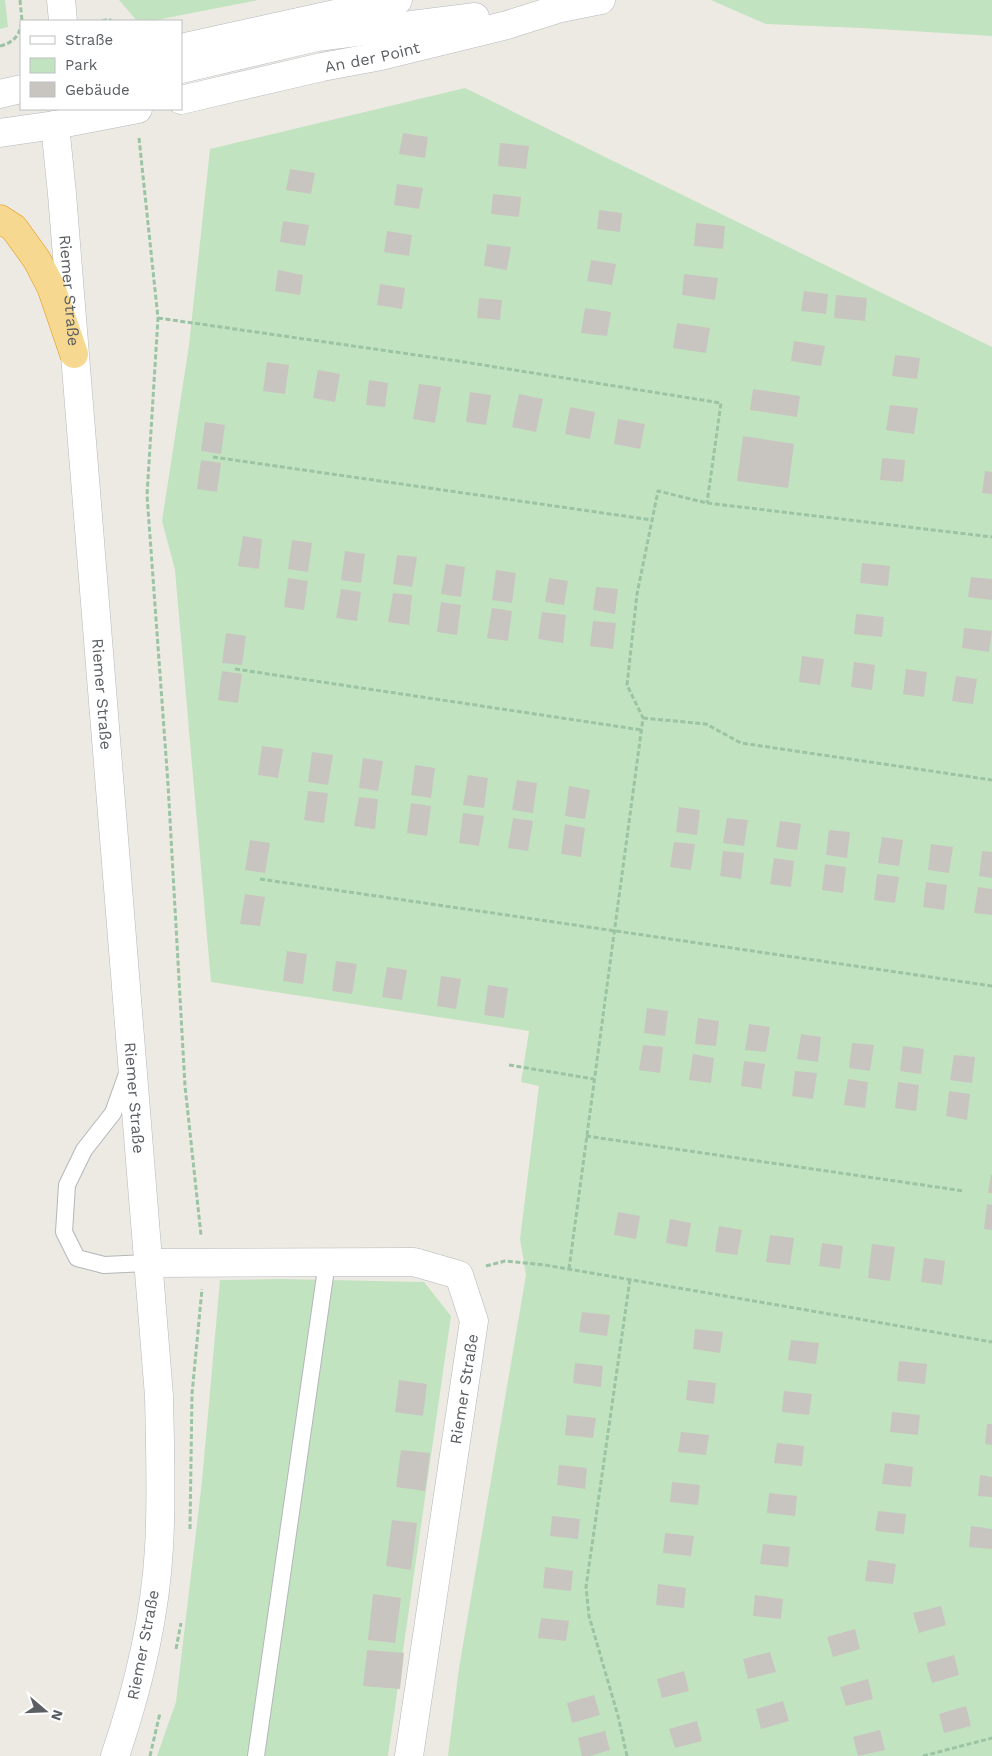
<svg xmlns="http://www.w3.org/2000/svg" width="992" height="1756" viewBox="0 0 992 1756" font-family="'Work Sans',sans-serif">
<style>
.green{fill:#c2e3c0}
.building{fill:#c8c5c0}
.lines{fill:none;stroke-linecap:round;stroke-linejoin:round}
.lane-casing{stroke:#b3b6b9;stroke-width:18}
.street-casing{stroke:#b3b6b9;stroke-width:29}
.secondary-casing{stroke:#b4b8bc;stroke-width:29}
.highway-casing{stroke:#e2960d;stroke-width:29}
.path{stroke:#9ac4a4;stroke-width:3;stroke-dasharray:5 2.5;stroke-linecap:butt}
.lane{stroke:#fff;stroke-width:16}
.street{stroke:#fff;stroke-width:28}
.secondary{stroke:#fff;stroke-width:28}
.highway{stroke:#f6d890;stroke-width:28}
.labels{text-anchor:middle;dominant-baseline:central;stroke-width:4;stroke-linejoin:round;paint-order:stroke}
.street-label{font-size:16px;fill:#5b5f63;stroke:#fff}
</style>
<rect width="100%" height="100%" fill="#edeae3"/>
<!-- green -->
<g class="green">
<path d="M0,0H5L8,27L0,29Z"/>
<path d="M119,0H258L151,21H137Z"/>
<path d="M711,0H992V36L862,28L766,24Z"/>
<path d="M465,88L992,347V1756H448L459,1668L526,1275L520,1239L539,1086L521,1082L529,1031L211,982L175,570L162,521L189,345L210,149Z"/>
<path d="M280,1279L424,1282L451,1316L388,1756H157L176,1702L202,1481L220,1280Z"/>
</g>
<!-- building -->
<g class="building">
<path d="M403,133L428,137L425,158L399,154Z"/>
<path d="M500,143L529,146L526,169L498,166Z"/>
<path d="M290,169L315,173L311,194L286,190Z"/>
<path d="M397,184L423,188L419,209L394,205Z"/>
<path d="M493,194L521,197L519,217L491,214Z"/>
<path d="M599,210L622,213L620,232L597,229Z"/>
<path d="M283,221L309,225L305,246L280,242Z"/>
<path d="M696,223L725,226L723,249L694,246Z"/>
<path d="M387,231L412,235L409,256L384,252Z"/>
<path d="M487,244L511,247L507,270L484,266Z"/>
<path d="M591,260L616,264L612,285L587,281Z"/>
<path d="M278,270L303,275L300,295L275,291Z"/>
<path d="M684,274L718,278L715,300L682,295Z"/>
<path d="M380,284L405,288L402,309L377,305Z"/>
<path d="M804,291L828,294L826,314L801,311Z"/>
<path d="M836,295L867,298L865,321L834,318Z"/>
<path d="M479,298L502,300L500,320L477,318Z"/>
<path d="M585,308L611,312L607,336L581,333Z"/>
<path d="M677,323L710,328L706,353L673,348Z"/>
<path d="M794,341L825,346L821,366L791,361Z"/>
<path d="M895,355L920,358L917,379L892,376Z"/>
<path d="M267,362L289,365L285,394L263,391Z"/>
<path d="M318,370L340,374L335,402L313,398Z"/>
<path d="M369,380L388,383L385,407L366,405Z"/>
<path d="M419,384L441,387L435,423L413,419Z"/>
<path d="M753,389L800,396L797,417L750,410Z"/>
<path d="M470,392L491,395L486,425L466,422Z"/>
<path d="M519,394L543,399L536,432L512,427Z"/>
<path d="M890,405L918,408L914,434L886,430Z"/>
<path d="M570,407L595,412L590,439L565,434Z"/>
<path d="M618,419L645,424L640,449L614,444Z"/>
<path d="M205,422L225,425L221,454L201,451Z"/>
<path d="M743,436L794,444L788,488L737,481Z"/>
<path d="M882,458L905,460L903,482L880,480Z"/>
<path d="M201,460L221,463L217,492L197,489Z"/>
<path d="M985,471L992,472V494L982,493Z"/>
<path d="M243,536L262,539L259,569L238,566Z"/>
<path d="M292,540L312,543L308,572L288,569Z"/>
<path d="M345,551L365,554L361,583L341,580Z"/>
<path d="M397,555L417,557L412,587L393,584Z"/>
<path d="M862,563L890,566L888,586L860,583Z"/>
<path d="M446,564L465,567L461,597L441,594Z"/>
<path d="M496,570L516,573L512,603L492,600Z"/>
<path d="M971,577L992,579V600L968,597Z"/>
<path d="M288,578L308,581L304,610L284,607Z"/>
<path d="M549,578L568,581L564,605L545,602Z"/>
<path d="M596,587L618,589L615,614L593,610Z"/>
<path d="M341,589L361,592L357,621L336,618Z"/>
<path d="M393,593L412,595L409,625L388,622Z"/>
<path d="M441,602L461,605L457,635L437,632Z"/>
<path d="M492,608L512,611L508,641L487,638Z"/>
<path d="M542,612L566,615L563,643L538,639Z"/>
<path d="M856,614L884,617L882,637L854,634Z"/>
<path d="M593,621L616,623L613,649L590,646Z"/>
<path d="M964,628L992,631L989,652L962,648Z"/>
<path d="M226,633L246,636L242,665L222,663Z"/>
<path d="M802,656L824,659L820,685L799,682Z"/>
<path d="M854,662L875,665L872,690L851,687Z"/>
<path d="M906,669L927,672L924,697L903,694Z"/>
<path d="M222,671L242,674L238,703L218,700Z"/>
<path d="M956,676L977,679L973,704L952,701Z"/>
<path d="M262,746L283,749L278,778L258,775Z"/>
<path d="M312,752L333,755L328,785L308,782Z"/>
<path d="M363,758L383,761L378,791L359,788Z"/>
<path d="M415,765L435,768L431,798L411,795Z"/>
<path d="M468,775L488,778L484,808L463,805Z"/>
<path d="M517,780L537,783L533,813L512,810Z"/>
<path d="M569,786L590,790L585,819L565,816Z"/>
<path d="M308,791L328,793L324,823L304,820Z"/>
<path d="M359,797L378,799L375,829L354,826Z"/>
<path d="M411,803L431,806L427,836L407,833Z"/>
<path d="M679,807L700,810L697,835L676,832Z"/>
<path d="M463,813L484,816L479,846L459,843Z"/>
<path d="M513,818L533,821L528,851L508,848Z"/>
<path d="M727,818L748,820L744,846L723,843Z"/>
<path d="M780,821L801,824L797,850L776,847Z"/>
<path d="M565,824L585,828L581,857L561,854Z"/>
<path d="M829,830L850,832L847,858L826,855Z"/>
<path d="M882,837L903,840L899,866L878,863Z"/>
<path d="M250,840L270,843L265,873L245,870Z"/>
<path d="M674,842L695,844L691,870L670,867Z"/>
<path d="M931,844L953,847L949,873L928,870Z"/>
<path d="M723,851L744,853L741,879L720,876Z"/>
<path d="M982,851L992,852V878L979,876Z"/>
<path d="M774,858L794,861L791,887L770,884Z"/>
<path d="M825,864L846,867L843,893L822,890Z"/>
<path d="M877,874L899,877L895,903L874,900Z"/>
<path d="M926,882L947,885L944,910L923,907Z"/>
<path d="M978,887L992,889V915L974,913Z"/>
<path d="M245,894L265,897L260,926L240,924Z"/>
<path d="M287,951L307,954L303,984L283,981Z"/>
<path d="M336,961L357,964L352,994L332,991Z"/>
<path d="M387,967L407,970L402,1000L382,997Z"/>
<path d="M441,976L461,979L456,1009L437,1006Z"/>
<path d="M488,985L508,988L504,1018L484,1015Z"/>
<path d="M647,1008L668,1011L665,1036L644,1033Z"/>
<path d="M698,1018L719,1021L716,1046L695,1044Z"/>
<path d="M749,1024L770,1027L766,1052L745,1050Z"/>
<path d="M801,1034L821,1037L818,1062L797,1059Z"/>
<path d="M852,1043L874,1045L870,1071L849,1068Z"/>
<path d="M643,1045L663,1047L660,1073L639,1070Z"/>
<path d="M903,1046L924,1049L921,1074L900,1071Z"/>
<path d="M693,1054L714,1058L711,1083L689,1080Z"/>
<path d="M954,1055L975,1057L972,1083L950,1080Z"/>
<path d="M744,1061L765,1064L761,1089L741,1086Z"/>
<path d="M795,1071L817,1073L813,1099L792,1096Z"/>
<path d="M848,1079L868,1082L865,1108L844,1105Z"/>
<path d="M898,1082L919,1085L916,1111L895,1108Z"/>
<path d="M949,1091L970,1094L967,1120L946,1116Z"/>
<path d="M991,1175H992V1193H988Z"/>
<path d="M987,1204L992,1205V1230L984,1229Z"/>
<path d="M618,1212L640,1216L636,1239L614,1235Z"/>
<path d="M670,1219L691,1223L687,1247L666,1243Z"/>
<path d="M719,1226L742,1230L737,1255L715,1252Z"/>
<path d="M770,1235L794,1238L790,1265L766,1262Z"/>
<path d="M822,1243L843,1246L840,1269L819,1266Z"/>
<path d="M872,1244L895,1247L890,1281L868,1278Z"/>
<path d="M924,1258L945,1261L942,1285L921,1282Z"/>
<path d="M582,1312L610,1315L607,1336L579,1332Z"/>
<path d="M695,1329L723,1332L720,1353L693,1349Z"/>
<path d="M791,1340L819,1343L816,1364L788,1360Z"/>
<path d="M899,1361L927,1364L925,1384L897,1381Z"/>
<path d="M575,1363L603,1366L601,1387L573,1383Z"/>
<path d="M399,1380L427,1384L423,1416L395,1412Z"/>
<path d="M688,1380L716,1383L714,1404L686,1400Z"/>
<path d="M784,1391L812,1394L809,1415L782,1412Z"/>
<path d="M892,1412L920,1415L918,1435L890,1432Z"/>
<path d="M567,1415L596,1418L593,1438L565,1435Z"/>
<path d="M987,1424H992V1445L985,1444Z"/>
<path d="M681,1432L709,1435L706,1455L678,1452Z"/>
<path d="M777,1443L804,1446L802,1466L774,1463Z"/>
<path d="M401,1450L430,1453L425,1491L396,1487Z"/>
<path d="M885,1463L913,1467L911,1487L882,1484Z"/>
<path d="M559,1465L587,1468L585,1489L557,1485Z"/>
<path d="M980,1475L992,1477V1497L978,1496Z"/>
<path d="M672,1482L700,1485L698,1505L670,1502Z"/>
<path d="M769,1493L797,1496L795,1516L767,1513Z"/>
<path d="M878,1511L906,1514L904,1534L875,1531Z"/>
<path d="M552,1516L580,1519L578,1539L550,1536Z"/>
<path d="M392,1520L417,1523L411,1570L386,1566Z"/>
<path d="M971,1526L992,1529V1549L969,1547Z"/>
<path d="M665,1533L694,1536L691,1556L663,1553Z"/>
<path d="M763,1544L790,1547L788,1567L760,1564Z"/>
<path d="M868,1560L896,1564L893,1584L865,1581Z"/>
<path d="M545,1567L573,1571L571,1591L543,1588Z"/>
<path d="M658,1584L686,1588L684,1608L656,1605Z"/>
<path d="M373,1594L401,1598L395,1643L368,1640Z"/>
<path d="M755,1595L783,1599L781,1619L753,1616Z"/>
<path d="M941,1606L946,1625L919,1633L913,1613Z"/>
<path d="M541,1618L569,1621L566,1641L538,1638Z"/>
<path d="M855,1629L860,1649L833,1657L827,1637Z"/>
<path d="M367,1650L404,1653L400,1689L363,1686Z"/>
<path d="M770,1652L776,1672L748,1679L743,1659Z"/>
<path d="M954,1655L959,1675L932,1683L926,1663Z"/>
<path d="M684,1671L689,1691L662,1698L657,1679Z"/>
<path d="M868,1679L873,1699L846,1706L840,1687Z"/>
<path d="M594,1695L600,1715L572,1723L567,1703Z"/>
<path d="M783,1701L789,1721L761,1729L756,1709Z"/>
<path d="M966,1706L971,1726L944,1733L939,1714Z"/>
<path d="M697,1721L702,1741L675,1748L669,1729Z"/>
<path d="M880,1730L885,1750L858,1756L853,1737Z"/>
<path d="M605,1731L610,1750L590,1756H582L578,1738Z"/>
</g>
<g class="lines">
<defs>
<g id="lane">
<path d="M128,1071L113,1113L84,1150L67,1185L64,1232L77,1258L104,1265L147,1263"/>
<path d="M256,1756L327,1262"/>
</g>
<path id="street" d="M147,1263L414,1262L459,1275L474,1321L409,1756"/>
<g id="secondary">
<path d="M61,0L63,21"/>
<path d="M181,48L398,0"/>
<path d="M181,69L317,37L475,17"/>
<path d="M0,94L21,89"/>
<path id="s1" d="M181,100L322,67L381,56L507,25L561,8L601,0"/>
<path id="s2" d="M55,125L62,194L159,1396C160,1447 162,1497 159,1548C155,1619 138,1689 115,1756"/>
<path d="M0,133L55,125L138,109"/>
</g>
<path id="highway" d="M0,219L14,228L37,260L51,287L74,354"/>
</defs>
<!-- lane casing -->
<use href="#lane" class="lane-casing"/>
<!-- street casing -->
<use href="#street" class="street-casing"/>
<!-- secondary casing -->
<use href="#secondary" class="secondary-casing"/>
<!-- highway casing -->
<use href="#highway" class="highway-casing"/>
<!-- path -->
<g class="path">
<path d="M20,0L22,21"/>
<path d="M102,21L109,19L111,21"/>
<path d="M0,46C12,43 19,37 21,25"/>
<path d="M139,138L158,318L147,495L168,784L185,1086L201,1235"/>
<path d="M158,318L458,361L721,403L707,503"/>
<path d="M213,457L652,520"/>
<path d="M235,669L642,730"/>
<path d="M643,718L706,724L741,743L992,780"/>
<path d="M260,879L992,986"/>
<path d="M509,1065L594,1079"/>
<path d="M586,1136L964,1191"/>
<path d="M486,1266L505,1261L545,1265L992,1342"/>
<path d="M569,1269L643,718L627,685L637,594L658,491L707,503L992,537"/>
<path d="M190,1529L192,1394L202,1289"/>
<path d="M176,1649L181,1623"/>
<path d="M150,1756L160,1713"/>
<path d="M627,1756L618,1716L589,1616L586,1587L630,1279"/>
<path d="M923,1756L992,1738"/>
</g>
<!-- lane -->
<use href="#lane" class="lane"/>
<!-- street -->
<use href="#street" class="street"/>
<!-- secondary -->
<use href="#secondary" class="secondary"/>
<!-- highway -->
<use href="#highway" class="highway"/>
</g>
<g class="labels">
<!-- street labels -->
<g class="street-label">
<text stroke="none"><textPath href="#s1" startOffset="196">An der Point</textPath></text>
<text stroke="none"><textPath href="#s2" startOffset="166">Riemer Straße</textPath></text>
<text stroke="none"><textPath href="#s2" startOffset="571">Riemer Straße</textPath></text>
<text stroke="none"><textPath href="#s2" startOffset="976">Riemer Straße</textPath></text>
<text transform="translate(464 1389) rotate(-81)">Riemer Straße</text>
<text transform="translate(143 1645) rotate(-79)">Riemer Straße</text>
</g>
</g>
<!-- legend -->
<rect x="20" y="20" width="162" height="90" fill="#ffffff" stroke="#bdbfc1"/>
<rect x="30" y="36" width="25" height="8" fill="#ffffff" stroke="#bdbfc1"/>
<text x="65" y="45" font-size="15" fill="#5b5f63">Straße</text>
<rect x="30" y="58" width="25" height="15" fill="#c2e3c0" stroke="#bdbfc1"/>
<text x="65" y="70" font-size="15" fill="#5b5f63">Park</text>
<rect x="30" y="82" width="25" height="15" fill="#c8c5c0" stroke="#bdbfc1"/>
<text x="65" y="95" font-size="15" fill="#5b5f63">Gebäude</text>
<!-- north arrow -->
<g transform="translate(45 1711) rotate(109)" stroke="#ffffff" stroke-width="4" paint-order="stroke">
<path d="M0-4L9 19L0 12L-9 19Z" fill="#5b5f63"/>
<text y="-8" font-size="14" font-weight="bold" text-anchor="middle" fill="#5b5f63">N</text>
</g>
</svg>
